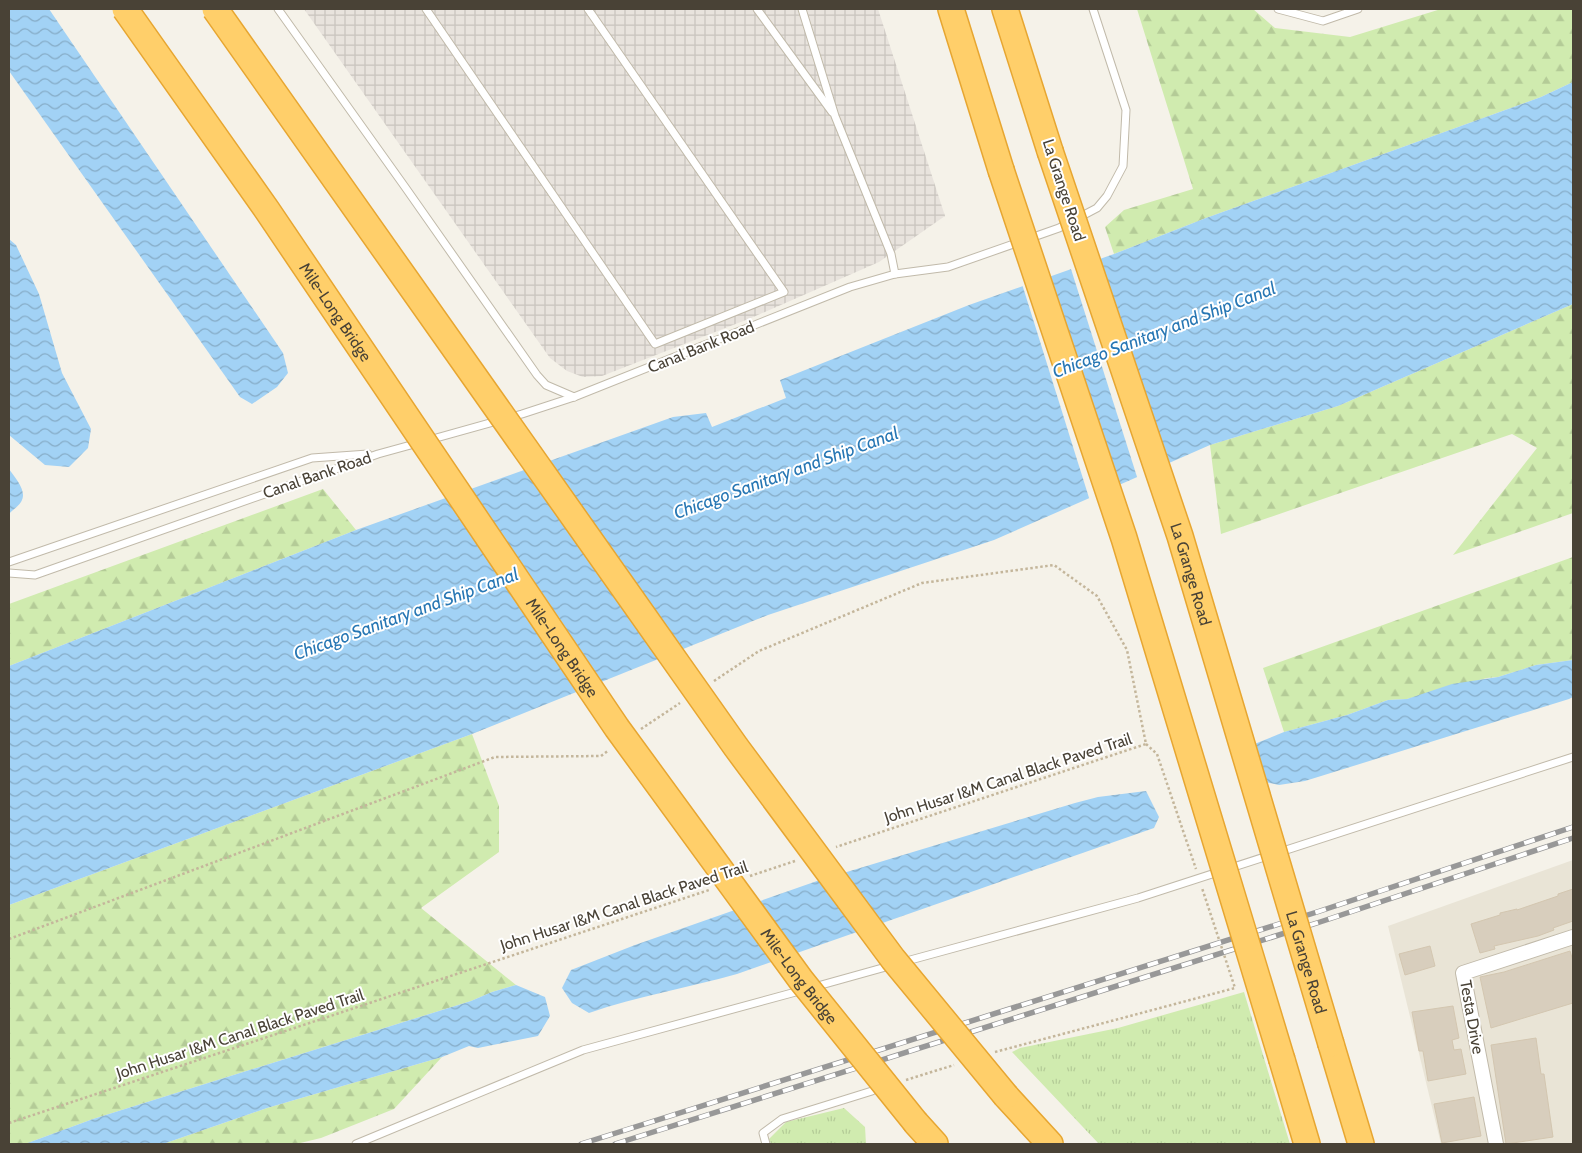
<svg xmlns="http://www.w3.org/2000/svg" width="1582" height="1153" viewBox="0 0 1582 1153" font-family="Cabin,sans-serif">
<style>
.residential{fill:#e9e4d6}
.industrial{fill:url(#industrial-grid)}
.grass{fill:url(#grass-tufts)}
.forest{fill:url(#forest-firs)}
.water{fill:url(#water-waves)}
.pier{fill:#f5f2e9}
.building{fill:#d8cebd;stroke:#d3c6b0}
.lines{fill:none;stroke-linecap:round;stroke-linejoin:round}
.lane-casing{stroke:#c1baaa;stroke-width:9}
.street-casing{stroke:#c1baaa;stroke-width:16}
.highway-casing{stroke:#e7a631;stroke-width:28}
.path{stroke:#c4b69b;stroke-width:2.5;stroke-dasharray:2.5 2.5;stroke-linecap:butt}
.lane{stroke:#fff;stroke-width:7}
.street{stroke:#fff;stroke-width:14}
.highway{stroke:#ffcf6a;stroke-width:25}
.rail-casing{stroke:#989898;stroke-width:5.5}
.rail{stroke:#fff;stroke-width:4;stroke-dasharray:11;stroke-linecap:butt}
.highway-bridge-casing{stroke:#e7a631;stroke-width:28;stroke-linecap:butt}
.highway-bridge{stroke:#ffcf6a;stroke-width:25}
.labels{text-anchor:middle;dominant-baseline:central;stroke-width:4;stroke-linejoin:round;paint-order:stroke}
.street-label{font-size:16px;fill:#494236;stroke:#fff}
.water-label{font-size:18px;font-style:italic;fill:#2777b4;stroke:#fff}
</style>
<defs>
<pattern id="industrial-grid" width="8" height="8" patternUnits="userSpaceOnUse" patternTransform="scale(1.25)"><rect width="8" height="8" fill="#e8e3dd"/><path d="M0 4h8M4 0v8" fill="none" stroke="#c8c4be"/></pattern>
<pattern id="grass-tufts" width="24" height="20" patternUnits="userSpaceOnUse" patternTransform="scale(1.25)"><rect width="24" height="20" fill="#d0ebaf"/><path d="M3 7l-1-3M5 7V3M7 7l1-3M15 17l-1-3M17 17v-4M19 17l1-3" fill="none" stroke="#b4cb97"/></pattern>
<pattern id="forest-firs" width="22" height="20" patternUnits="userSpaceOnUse" patternTransform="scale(1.25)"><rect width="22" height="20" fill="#d0ebaf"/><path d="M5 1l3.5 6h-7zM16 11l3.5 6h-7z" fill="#b4cb97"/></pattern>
<pattern id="water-waves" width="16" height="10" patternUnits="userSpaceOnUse" patternTransform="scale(1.25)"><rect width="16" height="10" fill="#a2d2f5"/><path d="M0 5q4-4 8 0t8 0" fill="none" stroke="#86acc7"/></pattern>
</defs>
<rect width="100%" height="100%" fill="#f5f2e9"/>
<!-- residential -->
<path class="residential" d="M1573,860V1144H1441L1388,926Z"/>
<!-- industrial -->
<path class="industrial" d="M304,9H878L945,216L879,262L751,318L602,376L583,377L567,371L550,358Z"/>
<!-- grass -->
<g class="grass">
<path d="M1244,992L1290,1144H1099L1012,1052L1020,1048L1118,1028Z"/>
<path d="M844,1108L865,1127L866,1144H771L769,1139L786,1122Z"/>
</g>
<!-- forest -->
<g class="forest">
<path d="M1137,9H1253L1275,28L1350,37L1441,9H1573V82L1541,97L1206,218L1114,254L1105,227L1124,210L1193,189Z"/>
<path d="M1573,304V513L1453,555L1537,448L1512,434L1221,534L1210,445L1338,406Z"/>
<path d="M323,489L356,530L9,666V604Z"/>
<path d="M1573,557V660L1536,665L1498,677L1487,678L1407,699L1388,700L1347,715L1284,732L1263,668Z"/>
<path d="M472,734L499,806V852L421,908L516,985L492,992L471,1001L93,1119L25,1144H9V905Z"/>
<path d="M442,1057L394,1109L321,1138L296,1144H163L267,1108Z"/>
</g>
<!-- water -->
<g class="water">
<path d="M9,9H49L283,353L288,373L277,387L252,404L240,397L9,71Z"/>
<path d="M1573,82V304L1338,406L1210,445L994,540L768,615L472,734L9,905V666L356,530L673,417L706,413L712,427L786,398L780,380L969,305L1114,254L1206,218L1541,97Z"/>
<path d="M9,239L16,245L39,294L62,373L91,429L88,448L69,467L45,465L9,435Z"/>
<path d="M9,469C15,478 28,491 21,502C18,507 12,510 9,514Z"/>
<path d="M1573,660V697L1569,699L1305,781L1279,785L1243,777L1252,745L1284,732L1347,715L1388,700L1407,699L1452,684L1498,677L1536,665Z"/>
<path d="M1146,791L1159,817L1154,828L737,974C688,988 637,996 589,1013L572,1003L562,988L571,970L635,945L817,881L1075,803L1098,797Z"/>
<path d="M516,985L545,997L550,1016L538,1036L478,1048L469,1046L442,1057L267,1108L163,1144H25L93,1119L471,1001L492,992Z"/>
</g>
<!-- pier -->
<g class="pier">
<path d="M1099,256L1166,467L1138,480L1070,266Z"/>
<path d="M1049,274L1117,489L1090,501L1022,284Z"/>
</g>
<!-- building -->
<g class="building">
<path d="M1573,889V921L1553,928L1554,930L1538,936L1494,946L1495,949L1480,953L1471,924L1500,915V913L1517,909V910L1558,896V894Z"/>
<path d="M1430,946L1435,966L1405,975L1399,954Z"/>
<path d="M1570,951L1573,961V1003L1491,1028L1480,977L1504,972Z"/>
<path d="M1453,1006L1459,1038L1452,1040L1454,1050L1461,1049L1466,1074L1428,1081L1423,1051H1419L1412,1012Z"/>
<path d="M1536,1038L1541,1074H1544L1553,1137L1506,1144L1491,1045Z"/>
<path d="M1474,1097L1481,1136L1442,1143L1434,1104Z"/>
</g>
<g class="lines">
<defs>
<g id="lane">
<path d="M278,9L405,187L537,375L546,385L574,397"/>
<path d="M426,9L655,344L784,292L588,9"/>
<path d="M757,9L832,112"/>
<path d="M802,9L835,116L891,254L895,274"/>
<path d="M1278,9L1323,21L1358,9"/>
<path d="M429,440L522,414L574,397L850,287L895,274L948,267L1059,228L1097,208L1107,196L1123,166L1126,110L1093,9"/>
<path d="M9,562L312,458L368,454"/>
<path d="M9,573L35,575L378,454L418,443"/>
<path d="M903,962L1138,898L1573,757"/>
<path d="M814,987L893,965"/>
<path d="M356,1144L583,1050L803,990"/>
<path d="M766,1144L763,1133L782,1119L872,1091"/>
</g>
<path id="street" d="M1496,1144L1463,973L1573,937"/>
<g id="highway">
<path d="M951,9L1001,170"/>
<path d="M1005,9L1050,151"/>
<path d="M1331,1044L1361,1144"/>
<path d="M1282,1060L1307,1144"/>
<path d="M1006,1096L1050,1144"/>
<path d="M916,1123L935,1144"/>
</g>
</defs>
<!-- lane casing -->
<use href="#lane" class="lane-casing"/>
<!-- street casing -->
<use href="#street" class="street-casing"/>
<!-- highway casing -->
<use href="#highway" class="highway-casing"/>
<!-- path -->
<g class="path">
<path d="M714,681L759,651L922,583L1054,565L1097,596L1127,650L1146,744L836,847"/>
<path d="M641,729L680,703"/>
<path d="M1146,744L1157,754L1196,869"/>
<path d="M750,876L795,861"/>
<path d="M9,939L495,757L601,756L609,750"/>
<path d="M995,1052L1235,988L1202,888"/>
<path d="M906,1080L954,1065"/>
<path d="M9,1123L709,890"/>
</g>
<!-- lane -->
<use href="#lane" class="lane"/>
<!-- street -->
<use href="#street" class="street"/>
<!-- highway -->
<use href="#highway" class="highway"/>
<defs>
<g id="rail">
<path d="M581,1144L1317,912L1573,827"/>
<path d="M615,1144L1320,922L1573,838"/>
</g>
</defs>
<!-- rail casing -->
<use href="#rail" class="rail-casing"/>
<!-- rail -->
<use href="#rail" class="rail"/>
<defs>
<g id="highway-bridge">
<path id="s1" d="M125,9L267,210L617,728L801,980L916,1123"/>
<path d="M215,9L736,747L893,959L1006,1096"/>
<path id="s2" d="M1050,151L1180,536L1331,1044"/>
<path d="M1001,170L1124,538L1282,1060"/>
</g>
</defs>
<!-- highway-bridge casing -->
<use href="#highway-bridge" class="highway-bridge-casing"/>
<!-- highway-bridge -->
<use href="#highway-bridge" class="highway-bridge"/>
</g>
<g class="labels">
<!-- street labels -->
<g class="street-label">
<text transform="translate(1064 190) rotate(72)">La Grange Road</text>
<text stroke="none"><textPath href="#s1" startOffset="369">Mile-Long Bridge</textPath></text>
<text transform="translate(701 347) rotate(-22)">Canal Bank Road</text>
<text transform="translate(317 475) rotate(-19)">Canal Bank Road</text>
<text stroke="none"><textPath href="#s2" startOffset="446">La Grange Road</textPath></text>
<text stroke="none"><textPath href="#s1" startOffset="774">Mile-Long Bridge</textPath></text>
<text transform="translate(1008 778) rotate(-18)">John Husar I&amp;M Canal Black Paved Trail</text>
<text transform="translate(624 906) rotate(-18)">John Husar I&amp;M Canal Black Paved Trail</text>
<text stroke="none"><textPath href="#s2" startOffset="851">La Grange Road</textPath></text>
<text stroke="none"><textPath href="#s1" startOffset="1179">Mile-Long Bridge</textPath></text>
<text transform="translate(1472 1017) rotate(80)">Testa Drive</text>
<text transform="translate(240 1034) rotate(-18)">John Husar I&amp;M Canal Black Paved Trail</text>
</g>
<!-- water labels -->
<g class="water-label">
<text transform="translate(1164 330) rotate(-21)">Chicago Sanitary and Ship Canal</text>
<text transform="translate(786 473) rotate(-20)">Chicago Sanitary and Ship Canal</text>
<text transform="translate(406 614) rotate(-20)">Chicago Sanitary and Ship Canal</text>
</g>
</g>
<!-- border -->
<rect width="1582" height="1153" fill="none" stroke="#494236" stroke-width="20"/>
</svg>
